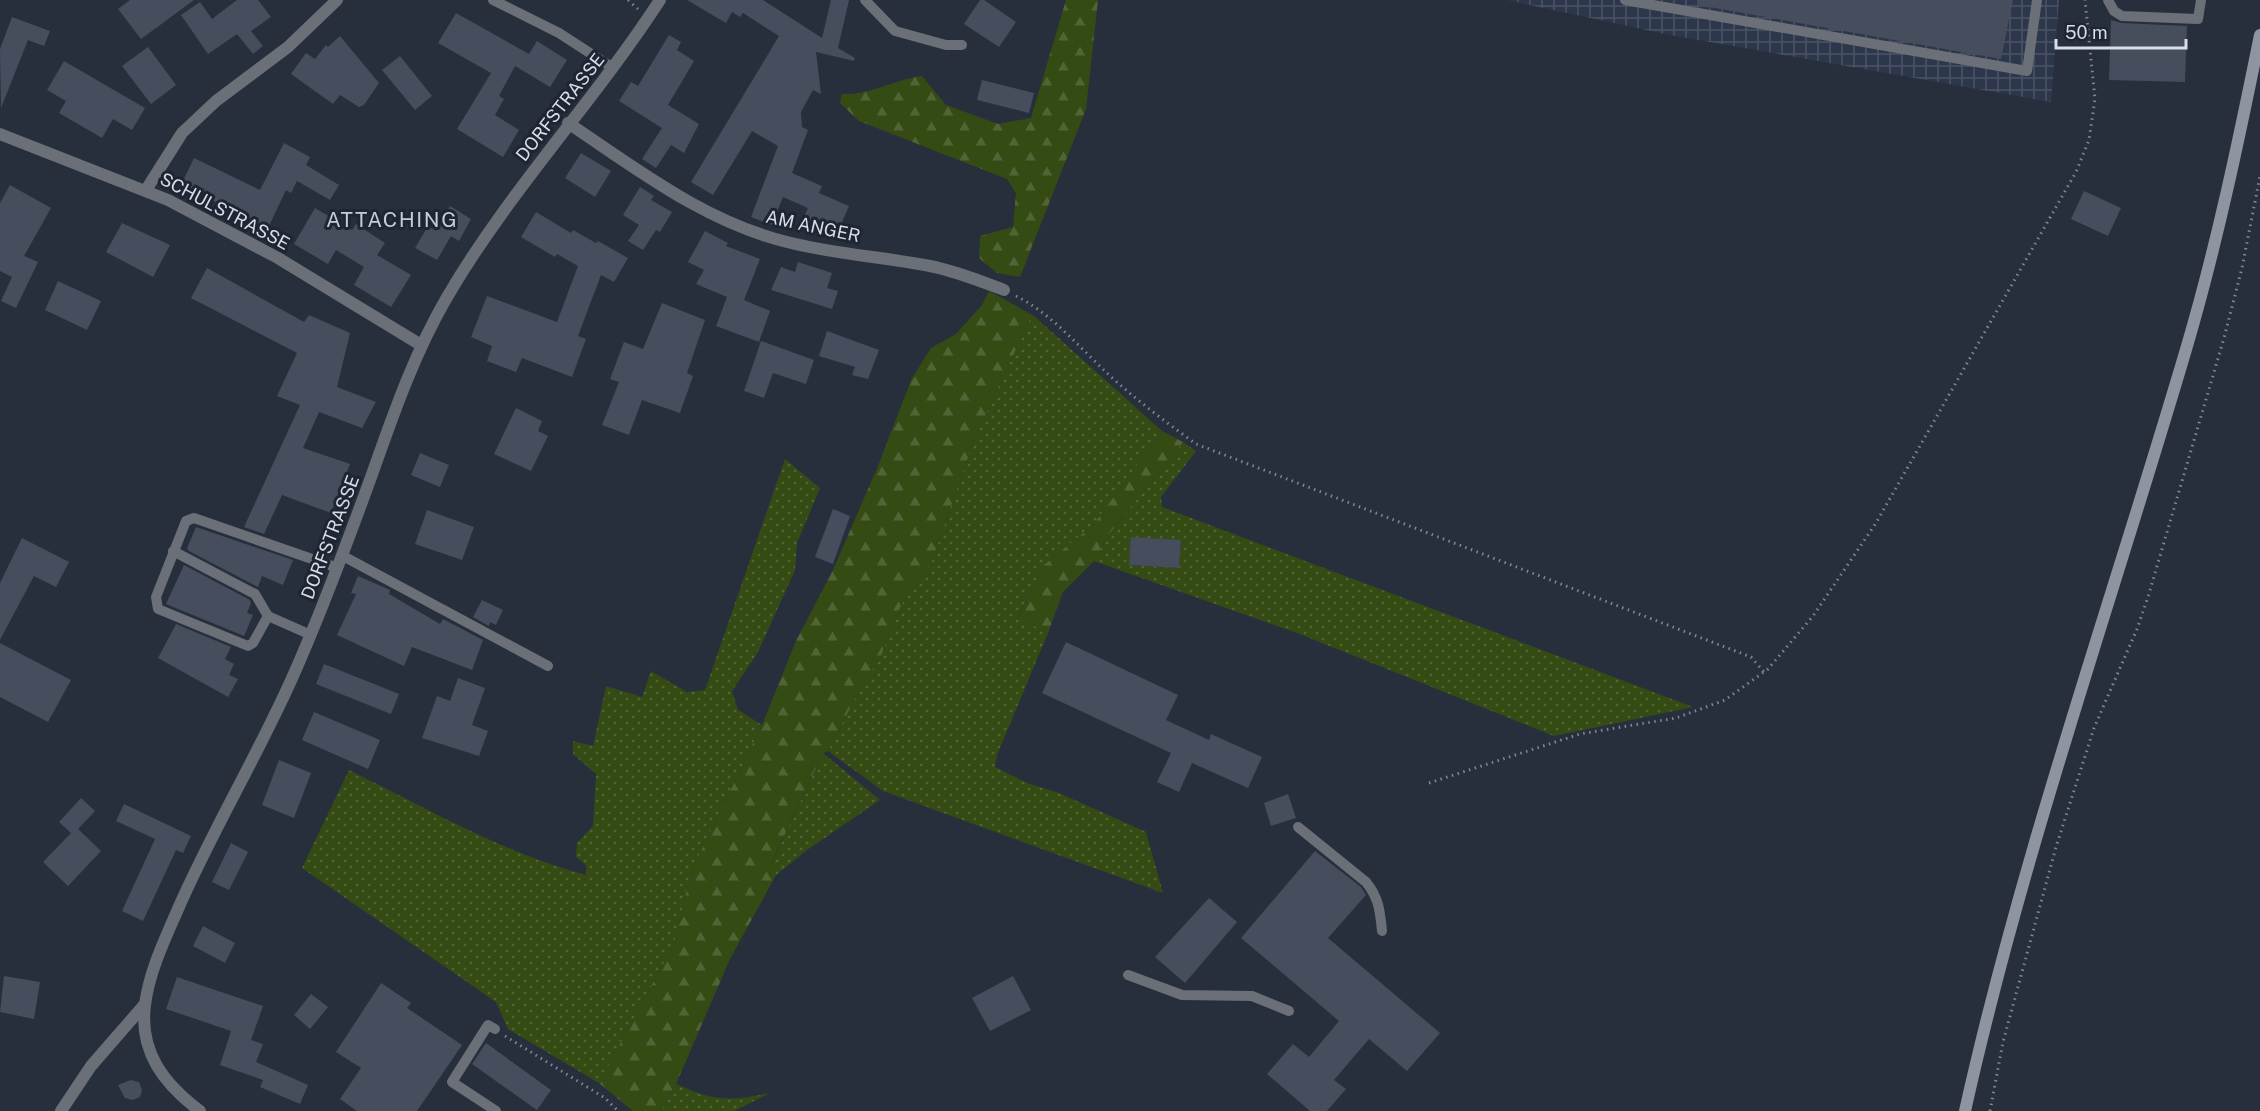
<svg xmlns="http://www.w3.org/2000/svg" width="2260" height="1111" viewBox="0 0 2260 1111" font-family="'Public Sans',sans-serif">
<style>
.industrial{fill:url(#industrial-grid)}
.green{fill:url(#green-dots);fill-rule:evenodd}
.forest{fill:url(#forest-firs)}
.building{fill:#464d5d}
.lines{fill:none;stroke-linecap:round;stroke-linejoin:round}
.path{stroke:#808793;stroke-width:3;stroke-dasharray:1.5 4.5;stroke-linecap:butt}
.lane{stroke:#6b6f77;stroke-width:10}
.street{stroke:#6b6f77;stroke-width:12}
.secondary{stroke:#8e94a0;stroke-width:12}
.labels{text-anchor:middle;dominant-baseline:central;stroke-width:6;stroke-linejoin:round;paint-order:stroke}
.street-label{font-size:18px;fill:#d8dde7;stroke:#1e2533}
.quarter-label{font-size:21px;letter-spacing:1.5px;fill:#c2ccdf;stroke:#1e2533}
</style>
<defs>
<pattern id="industrial-grid" width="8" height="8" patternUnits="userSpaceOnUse" patternTransform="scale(1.5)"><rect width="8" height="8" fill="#2d374b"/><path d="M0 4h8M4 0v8" fill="none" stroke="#4b5465"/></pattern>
<pattern id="green-dots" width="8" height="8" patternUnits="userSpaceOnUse" patternTransform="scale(1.5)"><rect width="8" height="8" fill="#354b14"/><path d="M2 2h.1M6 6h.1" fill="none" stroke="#526436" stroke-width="1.8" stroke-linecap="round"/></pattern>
<pattern id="forest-firs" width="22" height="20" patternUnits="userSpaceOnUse" patternTransform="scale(1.5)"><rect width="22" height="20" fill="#354b14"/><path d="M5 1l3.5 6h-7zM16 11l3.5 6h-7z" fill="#526436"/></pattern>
</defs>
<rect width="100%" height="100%" fill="#272f3d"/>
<!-- industrial -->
<path class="industrial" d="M1507,0H2059L2051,102L1670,35Z"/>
<!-- green -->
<g class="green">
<path d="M1034,316L1162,431L1093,525L1044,565L1018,617L1048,633L997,755L995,767L1027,783L1059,793L1146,832L1163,893L883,791L828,751L858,693L880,658L901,605L932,561L974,440L1030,319Z"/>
<path d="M1183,442L1196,451L1161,497L1162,507L1693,707L1554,736L1297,633L1094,561L1109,534ZM1131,537L1181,541L1179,568L1129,565Z"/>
<path d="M785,459L820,488L797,543L795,570L758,652L732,691L738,710L762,725L691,872L674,944L599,1083L508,1029L496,1002L302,868L349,770C426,808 503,853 586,875V865L576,857L577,843L593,826L596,774L573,754V741L593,746L606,686L642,697L651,671L687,692L705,690Z"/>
<path d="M823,753L880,800L807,850L776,875L771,865Z"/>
<path d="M676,1084C716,1102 728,1101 770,1093L734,1111H661Z"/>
</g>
<!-- forest -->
<g class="forest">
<path d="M1066,0H1098L1086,109L1020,277L997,273L979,258L980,236L1013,227L1016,193L1007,179L859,121L840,103L842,94C872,95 892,80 922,76L946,105L998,124L1031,118Z"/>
<path d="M989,291L1034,316L1030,319L974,440L932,561L901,605L880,658L858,693L828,751L823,753L771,864L776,875L730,959L676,1084L661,1111H633L599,1083L674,944L691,872L762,725L796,641L833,570L878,466L912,378L931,348L956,334L982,305Z"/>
<path d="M1162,431L1183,442L1109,534L1094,561L1063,592L1048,633L1018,618L1044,565L1093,525Z"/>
</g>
<!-- building -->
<g class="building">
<path d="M130,0H194L141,39L118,9Z"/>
<path d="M237,0H258L271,17L251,31L263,46L253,54L237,34L208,54L181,15L200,2L212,19Z"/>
<path d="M687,0H763L822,38L831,0H849L838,48L855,58L854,61L816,52L821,94L813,90L801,112L802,127L808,130L792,173L822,186L819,193L849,206L837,234L803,219L808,208L783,197L772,225L751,217L778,146L752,131L713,195L691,182L779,36L743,13L740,17L732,12L726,23Z"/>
<path d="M980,0H984L1016,22L999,47L964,24Z"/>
<path d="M1699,0H2013L2001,59L1698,5Z"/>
<path d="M456,13L529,54L537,41L567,60L550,87L515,66L499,96L504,99L495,115L519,130L503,157L457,129L491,73L438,43Z"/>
<path d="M12,17L50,31L44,46L28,40L1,108L0,49Z"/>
<path d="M2111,20L2122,23L2187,26L2185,82L2109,80Z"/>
<path d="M669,35L681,42L677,50L694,61L668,105L699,124L684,153L671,145L656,168L642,159L662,128L619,101L631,82L638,86Z"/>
<path d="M340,36L379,83L364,105L359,107L340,95L333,104L291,74L306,53L315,59L326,45L328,47Z"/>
<path d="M148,47L176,85L151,104L122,66Z"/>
<path d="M400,56L432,96L415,110L382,70Z"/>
<path d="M64,61L145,108L132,130L113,119L102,138L59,113L66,101L47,90Z"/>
<path d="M982,80L1034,93L1029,113L977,100Z"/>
<path d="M284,143L310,157L306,165L339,185L330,200L297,181L291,193L286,190L268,228L181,185L194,158L260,190Z"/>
<path d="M581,153L611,171L595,197L565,178Z"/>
<path d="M10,185L51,208L24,256L38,262L16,308L1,301L12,277L0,271V203Z"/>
<path d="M640,187L654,196L651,200L672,212L660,232L656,230L643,250L628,241L639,225L623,215Z"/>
<path d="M2084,191L2121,208L2108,236L2071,219Z"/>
<path d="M450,206L471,219L459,241L451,236L437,260L415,248L428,226L436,231Z"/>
<path d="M315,208L352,230L356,224L385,243L377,255L411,275L391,307L354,285L364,267L336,250L328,264L294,244Z"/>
<path d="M536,212L571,233L573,230L596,243L598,241L628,258L614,282L601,275L578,336L586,339L572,377L522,358L516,372L487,361L492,346L471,337L487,296L557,322L578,266L557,254L555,257L521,237Z"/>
<path d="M122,223L170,245L153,277L106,252Z"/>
<path d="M705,231L728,243L726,246L760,259L744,300L770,311L759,342L716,326L727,297L696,284L704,270L688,262Z"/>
<path d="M798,262L832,273L827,288L838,291L832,309L771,290L781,267L795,272Z"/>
<path d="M207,268L304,322L309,315L350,333L337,387L376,402L362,428L319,412L303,448L350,464L331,513L282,495L264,534L244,527L300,405L277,396L297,353L191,298Z"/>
<path d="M58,281L101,301L87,330L45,310Z"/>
<path d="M662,303L705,320L687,373L693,376L680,413L642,400L629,435L602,425L619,382L610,379L624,342L643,349Z"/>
<path d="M827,331L879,350L868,379L852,375L855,367L819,356Z"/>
<path d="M761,341L814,360L806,384L773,373L764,398L744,391Z"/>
<path d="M516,408L542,421L538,431L548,436L531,471L494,454Z"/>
<path d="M420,453L449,465L440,487L411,475Z"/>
<path d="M833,509L850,516L833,564L815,557Z"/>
<path d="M427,510L474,527L462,560L415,544Z"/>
<path d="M196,527L293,560L283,585L262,576L258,587L189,551L187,548Z"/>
<path d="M1131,537L1181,540L1179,568L1129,565Z"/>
<path d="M22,538L69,562L56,587L34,576L0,640V583Z"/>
<path d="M184,565L250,600L251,603L247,613L253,615L244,636L166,604Z"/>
<path d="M358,576L390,590L389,594L440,624L443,619L483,640L472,670L412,647L404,666L337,635L356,594L351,593Z"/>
<path d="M482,600L503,610L496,625L490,622L489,626L473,617Z"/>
<path d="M176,624L231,647L225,659L234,664L229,675L238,679L228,697L158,658Z"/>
<path d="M1066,642L1178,695L1166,720L1209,740L1211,734L1262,757L1248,788L1192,763L1179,792L1157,782L1171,753L1042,693Z"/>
<path d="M0,643L71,680L48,722L0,697Z"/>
<path d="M324,664L399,694L391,714L316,684Z"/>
<path d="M458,678L485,688L472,725L488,731L479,756L422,738L437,696L450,701Z"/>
<path d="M314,712L380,740L368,769L302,740Z"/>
<path d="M279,760L311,773L294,818L262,805Z"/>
<path d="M1288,794L1296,818L1271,826L1264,803Z"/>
<path d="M81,798L95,811L78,829L101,851L68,886L43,862L71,833L59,822Z"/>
<path d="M124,804L191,836L183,853L176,850L143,921L122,911L155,839L116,821Z"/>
<path d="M231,843L248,852L229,890L212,882Z"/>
<path d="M1315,851L1361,887L1366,895L1328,938L1440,1033L1407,1071L1369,1039L1334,1080L1346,1089L1327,1111H1310L1267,1074L1293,1044L1309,1057L1339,1021L1241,938Z"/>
<path d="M1209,898L1237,922L1185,983L1155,957Z"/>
<path d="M203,926L235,943L225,963L193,946Z"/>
<path d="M4,976L40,982L34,1019L0,1012Z"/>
<path d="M1013,976L1031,1010L990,1031L972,998Z"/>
<path d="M177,977L263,1006L251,1040L263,1044L256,1062L308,1085L300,1104L260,1087L263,1080L220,1065L231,1031L166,1009Z"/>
<path d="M381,983L411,1003L407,1008L462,1045L417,1111H357L340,1099L361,1068L336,1052Z"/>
<path d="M311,994L328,1007L310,1029L294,1015Z"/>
<path d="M486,1043L551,1090L537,1110L472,1064Z"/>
<path d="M131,1080L139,1082L142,1090L140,1097L133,1100L125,1098L118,1085Z"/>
</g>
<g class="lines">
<!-- path -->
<g class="path">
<path d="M628,0L638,9"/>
<path d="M1016,296C1051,313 1080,348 1108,374C1136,400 1166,422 1196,444L1751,657L1764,672"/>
<path d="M1429,783L1580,734L1676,718L1725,700L1768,669L1813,616L1876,523L2076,172L2089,140L2095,99L2085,0"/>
<path d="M505,1036L605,1098L618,1111"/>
<path d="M1990,1111L2003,1042L2056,847L2094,728L2137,629L2148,597L2224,338L2242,268L2260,176"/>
</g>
<!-- lane -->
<g class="lane">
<path d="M493,0L559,33L613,68"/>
<path d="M865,0L895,31L946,45H962"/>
<path d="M1625,0L2027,71L2037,0"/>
<path d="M2108,0L2114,11L2122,16L2198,19L2201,0"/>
<path d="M173,551L255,594L268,616L311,635"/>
<path d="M343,556L548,666"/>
<path d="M268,616L253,643L248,646L158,609L156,597L186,521L194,518L338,568"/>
<path d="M1298,827L1366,882C1379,898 1380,911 1382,931"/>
<path d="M1128,975L1182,995L1252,996L1289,1011"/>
<path d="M495,1029L488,1025L452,1082L496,1111"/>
</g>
<!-- street -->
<g class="street">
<path d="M568,123C637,169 705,222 787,242C834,254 883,257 930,266C956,271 980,281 1004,290"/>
<path d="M0,134L168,200L278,258L421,345"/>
<path d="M146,190L182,133L216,101L288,47L337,0"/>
<path d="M61,1111L91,1066L145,1004"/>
<path d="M200,1111C164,1084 139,1052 145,1005C149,972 165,939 178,909C213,829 258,755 293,676C322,611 346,546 370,480C392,418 413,356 446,299C508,192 593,103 660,0"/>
</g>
<!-- secondary -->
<path class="secondary" d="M1965,1111C2023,851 2112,601 2187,346C2217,244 2239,139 2260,35"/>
</g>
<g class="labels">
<!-- street labels -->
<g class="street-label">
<text transform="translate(560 107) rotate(-52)">DORFSTRASSE</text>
<text transform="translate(225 211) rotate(28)">SCHULSTRASSE</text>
<text transform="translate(813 226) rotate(12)">AM ANGER</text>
<text transform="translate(330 537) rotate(-69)">DORFSTRASSE</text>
</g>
<!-- quarter labels -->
<g class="quarter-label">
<text x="392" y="219">ATTACHING</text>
</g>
</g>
<!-- scale -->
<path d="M2056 39v9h130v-9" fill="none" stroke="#d8dde7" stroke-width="3"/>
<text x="2065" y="39" font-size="18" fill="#d8dde7" stroke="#1e2533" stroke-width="4.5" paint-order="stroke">50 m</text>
</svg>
